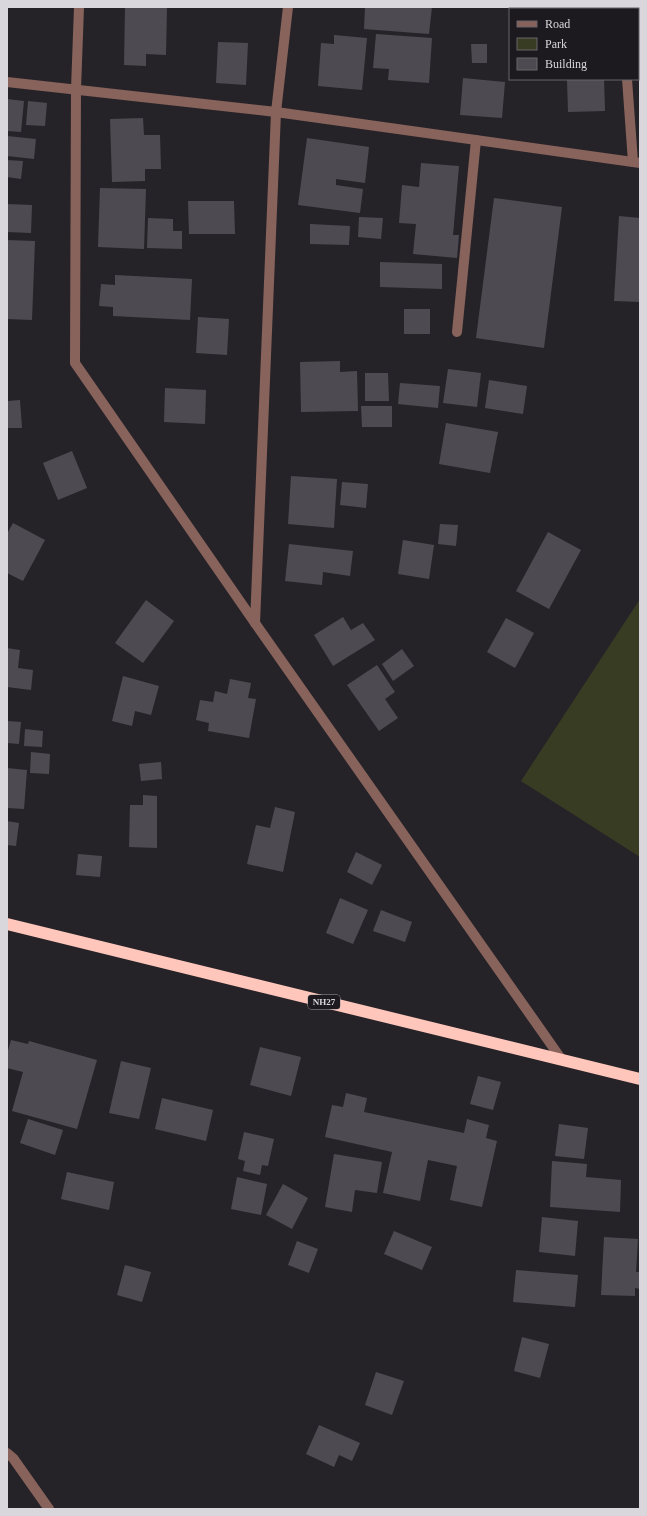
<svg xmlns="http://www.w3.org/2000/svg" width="647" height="1516" viewBox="0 0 647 1516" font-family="'Times New Roman',serif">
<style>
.green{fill:#383c22}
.building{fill:#4e4a51}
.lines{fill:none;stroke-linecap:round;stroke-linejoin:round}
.minor{stroke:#88635c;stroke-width:10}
.highway{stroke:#ffc6bb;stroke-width:12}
.labels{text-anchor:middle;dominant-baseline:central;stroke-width:4;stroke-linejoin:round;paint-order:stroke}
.shield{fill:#1c191f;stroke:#a09ea3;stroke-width:1}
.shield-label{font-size:9px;font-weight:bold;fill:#d9d7db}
</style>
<rect width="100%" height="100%" fill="#262328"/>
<!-- green -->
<path class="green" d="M640,599V857L521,781Z"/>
<!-- building -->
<g class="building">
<path d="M125,7H167L166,55L146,54V66L124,65Z"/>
<path d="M365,7H432L429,34L364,29Z"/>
<path d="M567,7H601V8L568,9Z"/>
<path d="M376,34L432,38L429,83L388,80L389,69L373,68Z"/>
<path d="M334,35L367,38L362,90L318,86L321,43L334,44Z"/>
<path d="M218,42L248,43L246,85L216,83Z"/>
<path d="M471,44H487V63H472Z"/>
<path d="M463,78L505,82L502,118L460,115Z"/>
<path d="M567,79H604L605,111L568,112Z"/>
<path d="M7,99L24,101L21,132L7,131Z"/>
<path d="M28,101L47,103L45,126L26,125Z"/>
<path d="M143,118L144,135H160L161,169H145V181L112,182L110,119Z"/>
<path d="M7,136L36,139L34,159L7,156Z"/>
<path d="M307,138L369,147L365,183L336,179V185L363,189L360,213L298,205Z"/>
<path d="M7,160L23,161L21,179L7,177Z"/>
<path d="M421,163L459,166L453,235H459L457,258L413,254L416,224L399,223L402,185L419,187Z"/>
<path d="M100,188L146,189L144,249L98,247Z"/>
<path d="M494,198L562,207L544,348L476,338Z"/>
<path d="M188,201H234L235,234H189Z"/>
<path d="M7,204L32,205L31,233L7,232Z"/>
<path d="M619,216L640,218V302L614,301Z"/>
<path d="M359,217L383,218L381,239L358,237Z"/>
<path d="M148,218L173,219V231H182V249L147,248Z"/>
<path d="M310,224L350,226L349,245L310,244Z"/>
<path d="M7,240L35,241L32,320L7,319Z"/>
<path d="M380,262L442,264V289L380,287Z"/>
<path d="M115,275L192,279L190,320L113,316V307L99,306L101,284L115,285Z"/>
<rect x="404" y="309" width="26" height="25"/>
<path d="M198,317L229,319L227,355L196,353Z"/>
<path d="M340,361V372L357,371L358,411L301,412L300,362Z"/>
<path d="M448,369L481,373L477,407L443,403Z"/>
<path d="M365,373H388L389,401H365Z"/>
<path d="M489,380L527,386L523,414L485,408Z"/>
<path d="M400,383L440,386L438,408L398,404Z"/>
<path d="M165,388L206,390L205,424L164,422Z"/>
<path d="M7,391H8V401L20,400L22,428H7Z"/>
<path d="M361,406H392V427H362Z"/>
<path d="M446,423L498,432L490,473L439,464Z"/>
<path d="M72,451L87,488L58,500L43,463Z"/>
<path d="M291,476L337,479L334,528L288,524Z"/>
<path d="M342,482L368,484L366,508L340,505Z"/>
<path d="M13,523L45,540L23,581L7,573V531L8,532Z"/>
<path d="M440,524L458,525L456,546L438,544Z"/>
<path d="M548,532L581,550L549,609L516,591Z"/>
<path d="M403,540L434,545L429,579L398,574Z"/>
<path d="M289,544L353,551L350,576L323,572L322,585L285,581Z"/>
<path d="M146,600L174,621L143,663L115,643Z"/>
<path d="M343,617L351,630L363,623L375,640L333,666L314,635Z"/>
<path d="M506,618L534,633L515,668L487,652Z"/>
<path d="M7,648L20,650L18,668L33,670L31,690L7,687Z"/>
<path d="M402,649L414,666L393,681L382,664Z"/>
<path d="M377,665L395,692L385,699L398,718L379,731L347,685Z"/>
<path d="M123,676L159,686L151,715L135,711L132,726L112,721Z"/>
<path d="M230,679L251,683L248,698L256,699L249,738L208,731L209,723L196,720L200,700L213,702L215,691L227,694Z"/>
<path d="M7,721L21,722L19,744L7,743Z"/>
<path d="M25,729L43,731L42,747L24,746Z"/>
<path d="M31,752L50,754L49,774L30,773Z"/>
<path d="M161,762L162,779L141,781L139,764Z"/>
<path d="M7,768L27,770L24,809L7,808Z"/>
<path d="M143,795L157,796V848L129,847L130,805H143Z"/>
<path d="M275,807L295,812L283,872L247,864L256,825L270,828Z"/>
<path d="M7,821L19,823L16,846L7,845Z"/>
<path d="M356,852L382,865L372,885L347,872Z"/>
<path d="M78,854L102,856L100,877L76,875Z"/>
<path d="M340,898L368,910L353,944L326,933Z"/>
<path d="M381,910L412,922L405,942L373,931Z"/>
<path d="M11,1040L28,1044L29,1041L97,1060L77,1129L12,1111L23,1072L7,1068V1054Z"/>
<path d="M260,1047L301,1057L291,1096L250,1085Z"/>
<path d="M121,1061L151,1068L139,1119L109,1113Z"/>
<path d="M478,1076L501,1082L493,1110L470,1104Z"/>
<path d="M346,1093L367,1098L364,1112L464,1133L467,1119L489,1125L486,1138L497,1141L482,1207L450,1200L457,1166L428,1160L420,1201L383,1193L392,1152L325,1137L332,1105L343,1107Z"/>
<path d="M162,1098L213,1110L206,1141L155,1129Z"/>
<path d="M28,1119L63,1130L55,1155L20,1143Z"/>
<path d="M559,1124L588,1128L584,1159L555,1156Z"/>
<path d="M244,1132L274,1139L268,1166L262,1165L260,1175L243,1171L245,1161L238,1159Z"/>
<path d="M334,1154L382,1162L377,1193L355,1190L352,1212L325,1207Z"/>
<path d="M552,1161L587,1164L586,1177L621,1180L620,1212L550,1207Z"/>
<path d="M67,1172L114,1182L109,1210L61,1199Z"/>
<path d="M237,1177L267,1184L261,1215L231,1209Z"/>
<path d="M283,1184L308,1198L292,1229L266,1215Z"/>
<path d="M542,1217L578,1221L575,1256L539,1252Z"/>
<path d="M394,1231L432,1247L422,1270L384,1254Z"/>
<path d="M604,1237L638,1239L636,1272H640V1289L635,1288V1296L601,1295Z"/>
<path d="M297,1241L318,1249L309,1273L288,1265Z"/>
<path d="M125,1265L151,1272L142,1302L117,1295Z"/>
<path d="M516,1270L578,1275L575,1307L513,1302Z"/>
<path d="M522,1337L549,1344L540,1378L514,1371Z"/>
<path d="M376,1372L404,1381L392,1415L365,1405Z"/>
<path d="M319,1425L360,1443L352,1461L339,1455L334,1467L306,1454Z"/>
</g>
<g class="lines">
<!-- minor -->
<g class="minor">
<path d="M79,7L76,89L75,363L255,623L562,1060"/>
<path d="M621,7L622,9"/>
<path d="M627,79L633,162"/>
<path d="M7,82L276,112L640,163"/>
<path d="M457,332L476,140"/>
<path d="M255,623L276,112L288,7"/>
<path d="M7,1453L13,1458L49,1509"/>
</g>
<!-- highway -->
<path class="highway" d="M7,924L640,1079"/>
</g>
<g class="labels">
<!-- shield labels -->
<rect class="shield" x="308" y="995" width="32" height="14" rx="3"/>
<g class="shield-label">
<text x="324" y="1002">NH27</text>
</g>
</g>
<!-- border -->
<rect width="647" height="1516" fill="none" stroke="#d9d7db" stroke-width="16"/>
<!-- legend -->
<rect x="509" y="8" width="130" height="72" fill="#1c191f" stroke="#68656a"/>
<rect x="517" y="21" width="20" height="6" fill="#88635c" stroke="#68656a"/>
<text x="545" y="28" font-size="12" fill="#d9d7db">Road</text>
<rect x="517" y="38" width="20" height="12" fill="#383c22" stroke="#68656a"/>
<text x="545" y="48" font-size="12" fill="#d9d7db">Park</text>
<rect x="517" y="58" width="20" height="12" fill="#4e4a51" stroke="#68656a"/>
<text x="545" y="68" font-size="12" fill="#d9d7db">Building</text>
</svg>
